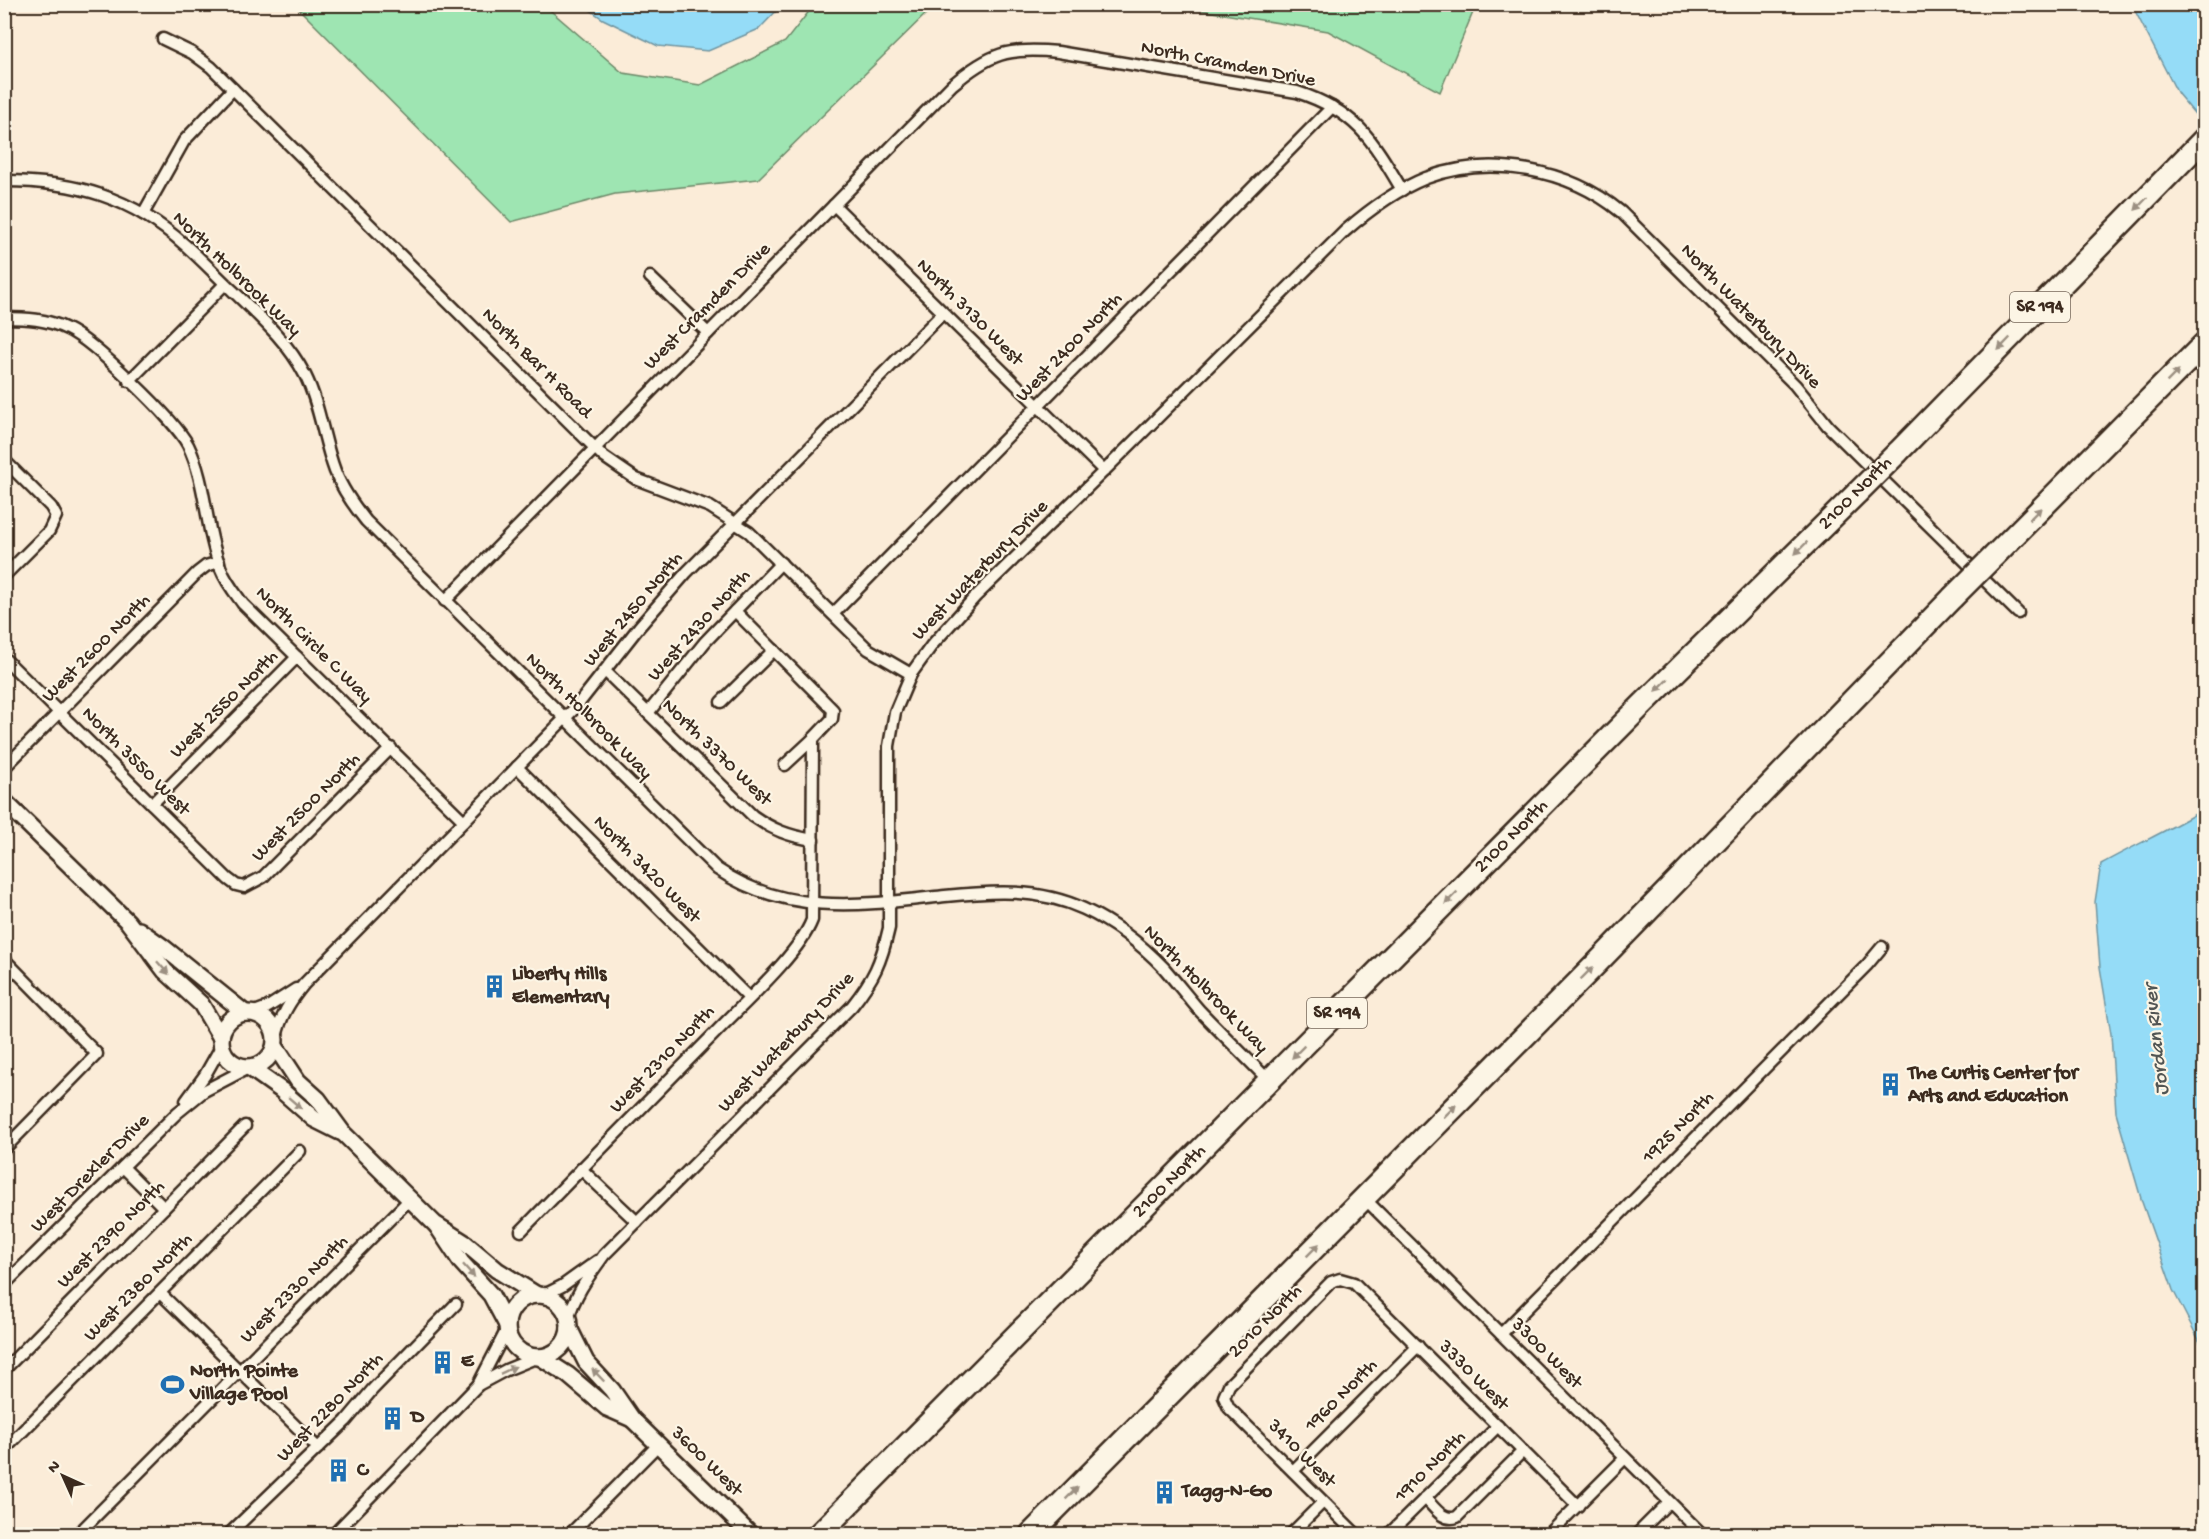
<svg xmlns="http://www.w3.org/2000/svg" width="2209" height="1539" viewBox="0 0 2209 1539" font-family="'Gochi Hand',sans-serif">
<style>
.green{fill:#9ee5b2;stroke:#6c8868;stroke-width:1.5}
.water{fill:#95dcf7;stroke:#7195a0;stroke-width:1.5}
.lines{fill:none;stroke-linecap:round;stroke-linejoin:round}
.street-casing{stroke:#3b2a1e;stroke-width:15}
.secondary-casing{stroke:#3b2a1e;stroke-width:20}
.highway-casing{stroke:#3b2a1e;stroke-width:26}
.street{stroke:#fcf5e5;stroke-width:10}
.secondary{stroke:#fcf5e5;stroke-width:15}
.highway{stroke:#fcf5e5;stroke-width:21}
.highway-bridge-casing{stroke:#3b2a1e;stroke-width:26;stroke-linecap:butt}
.highway-bridge{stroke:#fcf5e5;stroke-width:21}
.oneway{fill:#9c9082}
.labels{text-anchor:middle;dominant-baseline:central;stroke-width:4.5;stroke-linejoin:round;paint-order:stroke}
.shield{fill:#fcf5e5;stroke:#75675a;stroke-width:1.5}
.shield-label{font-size:18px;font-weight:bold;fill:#3b2a1e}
.street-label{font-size:20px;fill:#3b2a1e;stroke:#fcf5e5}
.poi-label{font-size:20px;font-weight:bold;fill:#3b2a1e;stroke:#fcf5e5;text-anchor:start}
.water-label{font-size:21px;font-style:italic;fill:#525654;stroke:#fcf5e5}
</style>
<rect width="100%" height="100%" fill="#fbecd8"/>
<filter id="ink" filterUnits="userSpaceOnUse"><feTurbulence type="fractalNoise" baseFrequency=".0167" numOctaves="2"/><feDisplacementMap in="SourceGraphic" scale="12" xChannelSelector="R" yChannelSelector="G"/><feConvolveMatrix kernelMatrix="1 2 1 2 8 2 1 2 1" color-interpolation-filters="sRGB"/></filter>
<g filter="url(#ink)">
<!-- green -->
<g class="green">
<path d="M295,5H544L623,73L700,85L785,42L814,5H935L758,179L615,194L511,222Z"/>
<path d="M1169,5L1476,4V5L1440,92L1328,31Z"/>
</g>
<!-- water -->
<g class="water">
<path d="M583,5H782L759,29L708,51L658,46L603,19Z"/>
<path d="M2132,5H2202L2204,9V125L2178,94Z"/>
<path d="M2204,809V1350L2173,1290L2142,1202L2116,1112L2111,1034L2100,967L2095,902L2101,864C2135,845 2171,829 2204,809Z"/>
</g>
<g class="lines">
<defs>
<g id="street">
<path d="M163,39L192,53L211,67L604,457L636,479L710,507L749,532L868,649L911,674"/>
<path d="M4,181C75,181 132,197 185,245C202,260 218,277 234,292C261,318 288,342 305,375C320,405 323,439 335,471C342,489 354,506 366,521L717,869C788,917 864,905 945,896C993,891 1039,888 1084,909C1114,923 1141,944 1164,968C1176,982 1187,996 1199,1010C1222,1034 1246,1057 1269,1081"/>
<path d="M834,205L1104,471"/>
<path d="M143,214L184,141L233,89"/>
<path d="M650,277L708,333"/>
<path d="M4,318C26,318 47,319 67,329C93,341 175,420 188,445C207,484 205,530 221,569C226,582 235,593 243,604L464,821"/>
<path d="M129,381L225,284"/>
<path d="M4,460L51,507L56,516L49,531L4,576"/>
<path d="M445,601L952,85C990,53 1008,47 1058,52L1297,92C1356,111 1372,139 1402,190"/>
<path d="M833,614L1332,107"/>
<path d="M4,658L228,879L236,885L244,887L263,877L391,748"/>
<path d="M606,672L753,816C773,830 789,836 813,840"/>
<path d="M721,702L774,650"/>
<path d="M648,713L705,642L781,563"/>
<path d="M785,765L813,739"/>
<path d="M517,767L749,998"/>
<path d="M4,768L197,573L206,566L219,562"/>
<path d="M152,804L297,657"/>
<path d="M4,959L97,1054L4,1149"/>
<path d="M252,1013L268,1007L296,989"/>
<path d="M276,1038C280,1017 290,1001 304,984L576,707L639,627L686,573L943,313"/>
<path d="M186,1101L205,1075L222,1045"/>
<path d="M123,1167L164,1208"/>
<path d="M581,1169L637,1222"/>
<path d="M1364,1198L1702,1534"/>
<path d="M521,1231C586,1164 652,1097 717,1031C744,1003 799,954 812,920L813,739L832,719L833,710L735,611"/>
<path d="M4,1285L177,1113L204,1091L248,1068"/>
<path d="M160,1293L318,1448"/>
<path d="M542,1296L562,1286L597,1261"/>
<path d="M568,1319C575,1294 589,1276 604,1255L852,1006C874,978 881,963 889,928V746L895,712L911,674L932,645L975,597L1104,471L1345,231C1369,210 1396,190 1426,178C1490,154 1569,169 1621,212L1795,385L1828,426L2018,613"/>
<path d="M1501,1334L1867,965L1882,947"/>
<path d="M4,1370L245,1126"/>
<path d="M478,1385L507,1329"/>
<path d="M4,1450L300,1151"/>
<path d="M1293,1471L1418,1346"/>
<path d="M1425,1498C1435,1508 1443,1522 1457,1517L1523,1451"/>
<path d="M4,1532L9,1534"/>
<path d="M78,1534L410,1199"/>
<path d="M229,1534L346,1421L373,1389L456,1304"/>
<path d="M334,1534L478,1385L506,1370L538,1357"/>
<path d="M570,1534L658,1445"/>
<path d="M1291,1534L1323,1502"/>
<path d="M1356,1534L1229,1408L1224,1397L1229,1385L1331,1282L1340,1279L1354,1283L1578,1506"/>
<path d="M1389,1534L1498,1426"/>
<path d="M1549,1534L1625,1458"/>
<path d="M1637,1534L1669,1502"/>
</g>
<g id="secondary">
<path d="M4,801L128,922L165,971L201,1004L221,1038"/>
<path d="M139,930L163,947L245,1013"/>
<circle cx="248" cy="1040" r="27"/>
<path d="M275,1046L298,1081L318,1099L343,1133L435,1224L465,1243L497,1270L537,1295"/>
<path d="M250,1068L281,1090L314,1119L340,1132"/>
<path d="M437,1226L461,1262L491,1295L507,1325"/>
<circle cx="538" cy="1326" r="31"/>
<path d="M569,1328L586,1362L612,1390L632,1419L750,1534"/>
<path d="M540,1357L568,1375L607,1408L632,1419"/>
</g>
<g id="highway">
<path d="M1898,452L2204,139"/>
<path d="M1994,556L2204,344"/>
<path d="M819,1534L1641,706L1857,493"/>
<path d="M1031,1534L1598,962L1952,598"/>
</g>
</defs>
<!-- street casing -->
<use href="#street" class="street-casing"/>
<!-- secondary casing -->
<use href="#secondary" class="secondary-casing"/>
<!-- highway casing -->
<use href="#highway" class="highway-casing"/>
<!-- street -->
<use href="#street" class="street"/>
<!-- secondary -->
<use href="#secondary" class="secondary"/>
<!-- highway -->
<use href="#highway" class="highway"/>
<defs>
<g id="highway-bridge">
<path d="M1857,493L1898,452"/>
<path d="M1952,598L1994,556"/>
</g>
</defs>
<!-- highway-bridge casing -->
<use href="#highway-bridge" class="highway-bridge-casing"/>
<!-- highway-bridge -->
<use href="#highway-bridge" class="highway-bridge"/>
</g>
<!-- one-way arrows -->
<defs><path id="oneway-solid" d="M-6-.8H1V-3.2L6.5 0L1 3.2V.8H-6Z" transform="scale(1.5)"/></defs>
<g class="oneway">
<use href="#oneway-solid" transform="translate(2141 204) rotate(134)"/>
<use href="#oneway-solid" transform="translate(2004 344) rotate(134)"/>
<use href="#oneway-solid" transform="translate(2173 376) rotate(-45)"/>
<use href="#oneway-solid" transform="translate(2035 514) rotate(-45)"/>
<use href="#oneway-solid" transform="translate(1801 548) rotate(135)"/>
<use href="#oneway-solid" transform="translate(1662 685) rotate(135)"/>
<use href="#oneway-solid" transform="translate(1451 898) rotate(135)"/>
<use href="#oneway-solid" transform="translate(163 968) rotate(48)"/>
<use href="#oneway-solid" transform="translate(1587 973) rotate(-45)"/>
<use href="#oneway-solid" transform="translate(1298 1052) rotate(135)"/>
<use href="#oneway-solid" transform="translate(295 1103) rotate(41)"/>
<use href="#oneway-solid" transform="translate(1450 1111) rotate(-45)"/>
<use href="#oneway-solid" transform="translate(1313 1250) rotate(-45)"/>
<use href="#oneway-solid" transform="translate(469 1271) rotate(48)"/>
<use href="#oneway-solid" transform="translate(508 1370) rotate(-25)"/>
<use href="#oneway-solid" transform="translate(598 1375) rotate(-134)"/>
<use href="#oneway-solid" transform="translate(1072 1493) rotate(-45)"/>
</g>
</g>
<!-- icons -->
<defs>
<symbol id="building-bare" viewBox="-9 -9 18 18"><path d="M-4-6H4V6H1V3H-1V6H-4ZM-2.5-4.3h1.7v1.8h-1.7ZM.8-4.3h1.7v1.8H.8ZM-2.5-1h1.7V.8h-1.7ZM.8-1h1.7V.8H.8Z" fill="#1f6fb2" stroke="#fcf5e5" stroke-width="2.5" paint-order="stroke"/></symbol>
<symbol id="stadium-bare" viewBox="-9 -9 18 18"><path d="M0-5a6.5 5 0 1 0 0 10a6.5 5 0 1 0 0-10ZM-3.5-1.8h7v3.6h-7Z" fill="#1f6fb2" stroke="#fcf5e5" stroke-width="2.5" paint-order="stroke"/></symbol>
</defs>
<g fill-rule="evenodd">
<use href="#building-bare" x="478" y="970" width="33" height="33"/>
<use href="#building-bare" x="1874" y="1068" width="33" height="33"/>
<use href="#building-bare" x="426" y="1346" width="33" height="33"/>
<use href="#stadium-bare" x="156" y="1368" width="33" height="33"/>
<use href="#building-bare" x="376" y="1402" width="33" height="33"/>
<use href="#building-bare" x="322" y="1454" width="33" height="33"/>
<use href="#building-bare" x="1148" y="1476" width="33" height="33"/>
</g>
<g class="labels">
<!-- shield labels -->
<g class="shield">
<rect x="2010" y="292" width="60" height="30" rx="4.5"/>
<rect x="1307" y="998" width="60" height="30" rx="4.5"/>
</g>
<g class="shield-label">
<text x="2040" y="307">SR 194</text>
<text x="1337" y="1013">SR 194</text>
</g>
<!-- street labels -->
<g class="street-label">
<text transform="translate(1228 65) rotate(11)">North Cramden Drive</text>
<text transform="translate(236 275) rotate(44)">North Holbrook Way</text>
<text transform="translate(708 307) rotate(-45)">West Cramden Drive</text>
<text transform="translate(969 313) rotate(45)">North 3130 West</text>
<text transform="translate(1750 317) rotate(46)">North Waterbury Drive</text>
<text transform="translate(1070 348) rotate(-46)">West 2400 North</text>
<text transform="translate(536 364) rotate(45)">North Bar H Road</text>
<text transform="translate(1856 494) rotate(-45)">2100 North</text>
<text transform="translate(981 571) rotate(-46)">West Waterbury Drive</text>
<text transform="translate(634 610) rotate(-50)">West 2450 North</text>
<text transform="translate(700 626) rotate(-48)">West 2430 North</text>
<text transform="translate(313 646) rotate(45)">North Circle C Way</text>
<text transform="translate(97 649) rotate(-45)">West 2600 North</text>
<text transform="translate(225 705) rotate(-45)">West 2550 North</text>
<text transform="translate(588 717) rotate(45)">North Holbrook Way</text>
<text transform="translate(716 753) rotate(44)">North 3370 West</text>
<text transform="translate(135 762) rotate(45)">North 3550 West</text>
<text transform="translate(307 808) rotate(-45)">West 2500 North</text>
<text transform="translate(1512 837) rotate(-45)">2100 North</text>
<text transform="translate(646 870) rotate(45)">North 3420 West</text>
<text transform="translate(1205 990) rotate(46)">North Holbrook Way</text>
<text transform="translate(787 1043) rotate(-46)">West Waterbury Drive</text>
<text transform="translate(663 1060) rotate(-46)">West 2310 North</text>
<text transform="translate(1679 1128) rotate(-45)">1925 North</text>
<text transform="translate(91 1174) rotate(-45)">West Drexler Drive</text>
<text transform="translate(1170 1182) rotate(-45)">2100 North</text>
<text transform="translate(112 1235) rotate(-45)">West 2390 North</text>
<text transform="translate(139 1288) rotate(-45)">West 2380 North</text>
<text transform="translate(295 1290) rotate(-45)">West 2330 North</text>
<text transform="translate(1266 1322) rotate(-45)">2010 North</text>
<text transform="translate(1546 1354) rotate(45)">3300 West</text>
<text transform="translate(1473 1376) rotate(45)">3330 West</text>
<text transform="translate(1342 1396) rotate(-45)">1960 North</text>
<text transform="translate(331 1408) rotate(-46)">West 2280 North</text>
<text transform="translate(1301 1454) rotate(45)">3410 West</text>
<text transform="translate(706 1462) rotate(44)">3600 West</text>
<text transform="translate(1431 1467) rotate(-45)">1910 North</text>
</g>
<!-- poi labels -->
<g class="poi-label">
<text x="512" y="975">Liberty Hills<tspan x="512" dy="23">Elementary</tspan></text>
<text x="1908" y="1074">The Curtis Center for<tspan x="1908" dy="23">Arts and Education</tspan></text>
<text x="461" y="1362">E</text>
<text x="190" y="1372">North Pointe<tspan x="190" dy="23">Village Pool</tspan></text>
<text x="411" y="1418">D</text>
<text x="357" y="1471">C</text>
<text x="1182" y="1492">Tagg-N-Go</text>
</g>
<!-- water labels -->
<g class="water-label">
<text transform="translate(2158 1040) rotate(-96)">Jordan River</text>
</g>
</g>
<!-- margin -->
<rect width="2209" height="1539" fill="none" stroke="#fcf5e5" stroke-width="24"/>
<rect x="12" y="12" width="2185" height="1515" fill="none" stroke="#3b2a1e" stroke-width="2" filter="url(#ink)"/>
<!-- north arrow -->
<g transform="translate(63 1476) rotate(315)" stroke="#fcf5e5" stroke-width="4.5" paint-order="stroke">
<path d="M0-4.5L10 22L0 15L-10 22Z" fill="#3b2a1e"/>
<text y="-9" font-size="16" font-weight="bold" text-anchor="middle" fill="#3b2a1e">N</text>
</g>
</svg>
